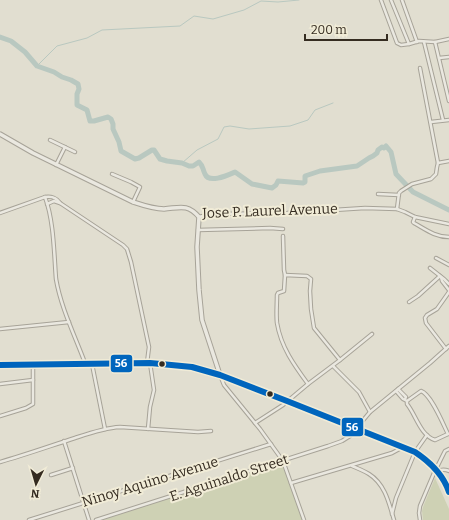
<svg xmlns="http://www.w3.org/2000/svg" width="449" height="520" viewBox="0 0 449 520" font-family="Bitter,serif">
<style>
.green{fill:#ced1b4}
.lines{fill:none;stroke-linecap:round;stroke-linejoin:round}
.stream{stroke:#b9c8c0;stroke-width:1}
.river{stroke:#b9c8c0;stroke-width:5}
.minor-casing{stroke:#a7a398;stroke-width:4.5}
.tertiary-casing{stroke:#a7a398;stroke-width:5.5}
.secondary-casing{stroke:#979288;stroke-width:6}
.minor{stroke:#eae8e0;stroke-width:2.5}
.tertiary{stroke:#eae8e0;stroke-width:3.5}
.secondary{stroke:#eae8e0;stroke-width:4}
.bus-1-casing{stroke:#f1ecd7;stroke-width:9}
.bus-1{stroke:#0065bd;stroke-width:6}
.bus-dot{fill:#352c21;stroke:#f1ecd7;stroke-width:1.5}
.labels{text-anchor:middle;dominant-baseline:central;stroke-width:4;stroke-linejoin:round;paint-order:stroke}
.street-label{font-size:14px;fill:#352c21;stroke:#f1ecd7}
.line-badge{stroke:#f1ecd7;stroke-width:1.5}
.badge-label{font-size:11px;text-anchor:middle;font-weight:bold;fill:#fff}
</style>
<rect width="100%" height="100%" fill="#e1ded0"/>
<!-- green -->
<g class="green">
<path d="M283,462L303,520H99Z"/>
<path d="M435,478L449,509V520H423L422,511L423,507Z"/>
</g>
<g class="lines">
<!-- stream -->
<g class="stream">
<path d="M37,66L57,46L87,38L102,30L180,26L194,16L213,19L244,10L261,1L278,2L299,0"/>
<path d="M182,163L197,150L218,139L224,127L230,126L249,129L290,126L308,120L315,110L333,103"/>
</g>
<!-- river -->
<path class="river" d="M0,37L11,41L25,52L37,66L54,72L62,77L71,80L78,84L79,89L77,94V105L87,110L90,121H94L108,117L111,119L113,124V129L119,142L121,151L135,159L139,158L152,150H154L160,159L167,161L182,163L189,166H193L199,162C204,167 202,168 205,174C209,184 228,175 235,172L252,184L272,188L276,185L278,181L303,183L305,182V176L320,171L357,166L369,158L373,156L377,153L378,150L382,147L384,148L386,146L391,152L396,174L413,192L449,210"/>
<defs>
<g id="minor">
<path d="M381,0L397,43L401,45L409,44"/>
<path d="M391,0L409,44L419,41L435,42L449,39"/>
<path d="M402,0L417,42"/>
<path d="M424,42L443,120"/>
<path d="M435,42L449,101"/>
<path d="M439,58L449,57"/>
<path d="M420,68L438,163"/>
<path d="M431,122L449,120"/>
<path d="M50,140L75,152"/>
<path d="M56,165L65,147"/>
<path d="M112,174L131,182L140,187L133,202"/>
<path d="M378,194L399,195"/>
<path d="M45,197C51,196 57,198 60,203L123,245L127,249L131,262L149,347L147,363"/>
<path d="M47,204L54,201L60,203"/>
<path d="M397,209L399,193L401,191L412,184L431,179L436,174L437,167L438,163L449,161"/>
<path d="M0,213L45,197C54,221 54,254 56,279C61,308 75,336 85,363"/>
<path d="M199,217L211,214L287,213L365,208L397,209L405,212L415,217L449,224"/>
<path d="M415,217L413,222L414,223C425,229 435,237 449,237"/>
<path d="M198,230L270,228L283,229"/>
<path d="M283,236L284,270L285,275"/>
<path d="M436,258L449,265"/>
<path d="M430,268L444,279L449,284"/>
<path d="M441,277L442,281L449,290"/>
<path d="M409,302L418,296L440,276"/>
<path d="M0,329L69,322"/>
<path d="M446,349L426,323L425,318L427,315L437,309L449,292"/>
<path d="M92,364L105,429"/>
<path d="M333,366L359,392L370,412"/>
<path d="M220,375L224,385L260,429L283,461L304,520"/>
<path d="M0,384L33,380"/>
<path d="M308,384C294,365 281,347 277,323C276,314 277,304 277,295L278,293L284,291L285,275L307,276L311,279L310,291L311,309L314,328L340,360"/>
<path d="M398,389L406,397L405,399"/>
<path d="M396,391L403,399L407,401"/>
<path d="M0,416L26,408L33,404V365"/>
<path d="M255,423L283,405L308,384L340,360L372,334"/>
<path d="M148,429L150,407L154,390L150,363"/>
<path d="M448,434C443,424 431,394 421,391L407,401V404C416,415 420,435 435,440L448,434H449"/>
<path d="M64,441L89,520"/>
<path d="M0,462C25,455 50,446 75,438C90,433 104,428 120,427L198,432L211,431"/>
<path d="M352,466C357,468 364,471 369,474C385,484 389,503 394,520"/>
<path d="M437,471C442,469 445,469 449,471"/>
<path d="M51,475L73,468"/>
<path d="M291,483L392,453L403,447"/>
<path d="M392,514L396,498L415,452L427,435"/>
<path d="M29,520L271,444"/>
<path d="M96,520L328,446L342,441L350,436L370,412L430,363L449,346"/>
<path d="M420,520L419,513L420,506L434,473L445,451L449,449"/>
</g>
<path id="tertiary" d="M0,134L33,153L133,202C142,205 153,209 164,209C179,208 187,203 199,217L197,247L199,290L202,320L220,375"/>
<path id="secondary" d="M0,365L150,363L161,364L192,367L220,375L287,401L415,452C430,462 443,474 449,492"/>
</defs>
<!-- minor casing -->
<use href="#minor" class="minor-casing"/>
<!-- tertiary casing -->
<use href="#tertiary" class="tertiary-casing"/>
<!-- secondary casing -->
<use href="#secondary" class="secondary-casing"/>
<!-- minor -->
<use href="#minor" class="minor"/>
<!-- tertiary -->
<use href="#tertiary" class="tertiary"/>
<!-- secondary -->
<use href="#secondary" class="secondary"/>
<defs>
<path id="bus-1" d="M0,365L150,363L161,364L192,367L220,375L287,401L415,452C430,462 443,474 449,492"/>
</defs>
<!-- bus-1 casing -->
<use href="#bus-1" class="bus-1-casing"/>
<!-- bus-1 -->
<use href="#bus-1" class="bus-1"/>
</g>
<!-- markers -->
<g class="bus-dot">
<circle cx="162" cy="364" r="3.5"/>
<circle cx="270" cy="394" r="3.5"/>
</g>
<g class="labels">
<!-- street labels -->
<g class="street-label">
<text transform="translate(270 211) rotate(-2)">Jose P. Laurel Avenue</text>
<text transform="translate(229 478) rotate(-18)">E. Aguinaldo Street</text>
<text transform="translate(150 482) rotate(-17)">Ninoy Aquino Avenue</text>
</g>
</g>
<g class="line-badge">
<rect x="110" y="354" width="23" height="19" rx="4" fill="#0065bd"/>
<rect x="341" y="417" width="23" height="20" rx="4" fill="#0065bd"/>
</g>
<g class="badge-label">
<text x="121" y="367">56</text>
<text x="352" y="431">56</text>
</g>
<!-- north arrow -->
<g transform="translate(36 484) rotate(185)" stroke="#f1ecd7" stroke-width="3" paint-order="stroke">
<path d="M0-3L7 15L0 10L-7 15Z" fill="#352c21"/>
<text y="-6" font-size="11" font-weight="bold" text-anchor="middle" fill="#352c21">N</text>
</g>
<!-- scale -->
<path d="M305 34v6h82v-6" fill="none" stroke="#352c21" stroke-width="2"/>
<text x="311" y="34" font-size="12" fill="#352c21" stroke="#f1ecd7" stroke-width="3" paint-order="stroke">200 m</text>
</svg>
